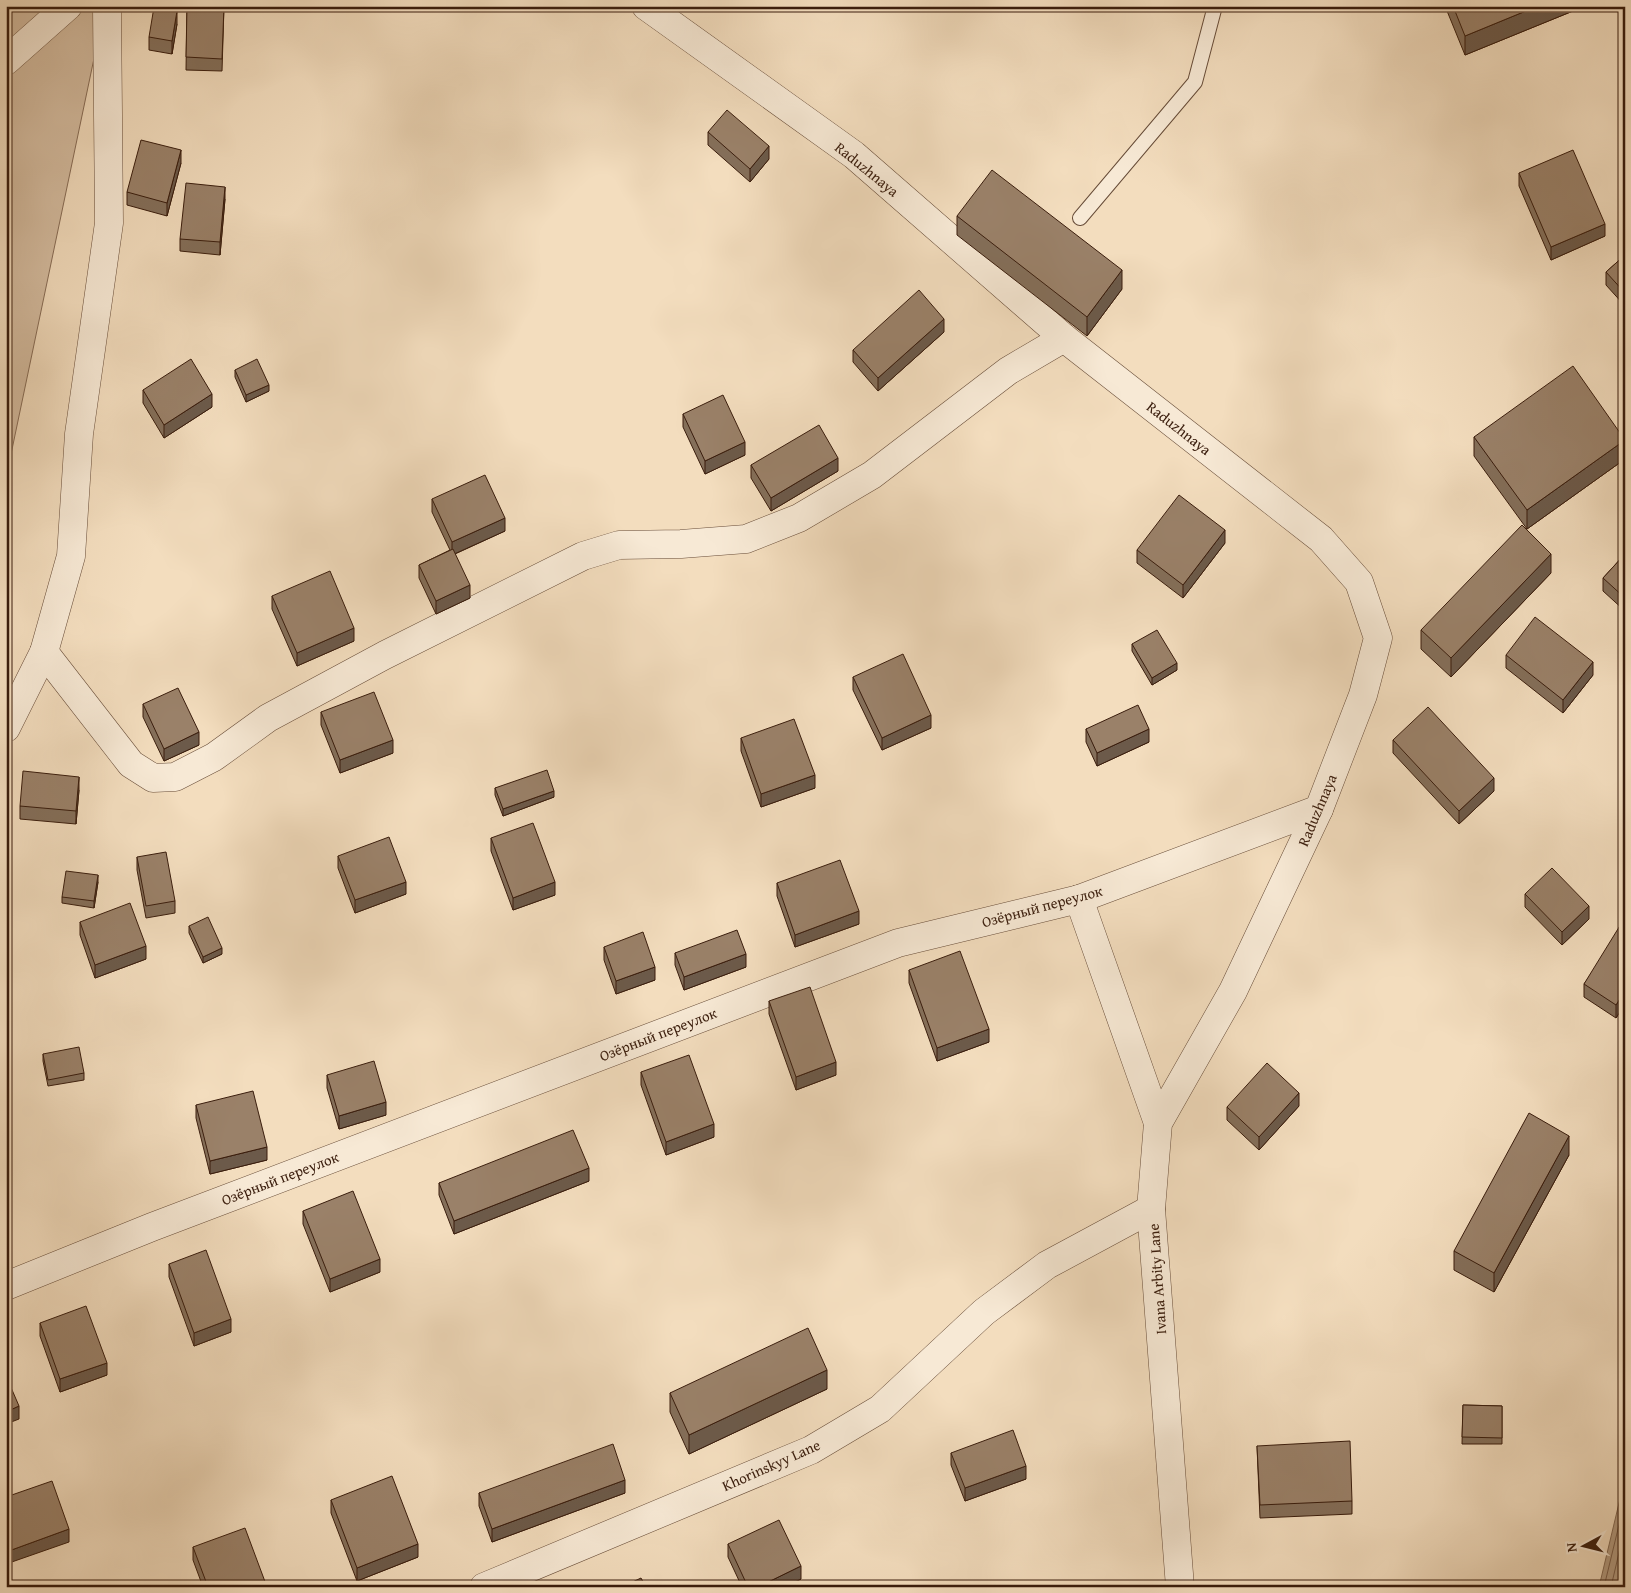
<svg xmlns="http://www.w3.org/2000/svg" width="1631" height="1593" viewBox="0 0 1631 1593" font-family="'Gentium Book Plus',serif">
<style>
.green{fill:#d4bca0;stroke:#876c56}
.water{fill:#b49c82;stroke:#836953}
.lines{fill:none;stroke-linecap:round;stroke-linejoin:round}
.shore{stroke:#775c48;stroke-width:1}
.service-casing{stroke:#684d39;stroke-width:16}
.minor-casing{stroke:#684d39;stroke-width:29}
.service{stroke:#f7e9d5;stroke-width:14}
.minor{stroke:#f7e9d5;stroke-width:28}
.wall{fill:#846f5a;stroke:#3a1d0d}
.shaded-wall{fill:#6c5a4a;stroke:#3a1d0d}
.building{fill:#9a8169;stroke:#3a1d0d}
.labels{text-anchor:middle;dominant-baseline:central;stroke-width:4;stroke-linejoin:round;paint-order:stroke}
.street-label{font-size:15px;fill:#3a1d0d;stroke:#f7e9d5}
</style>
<rect width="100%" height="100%" fill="#f3ddbe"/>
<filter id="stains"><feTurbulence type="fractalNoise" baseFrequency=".004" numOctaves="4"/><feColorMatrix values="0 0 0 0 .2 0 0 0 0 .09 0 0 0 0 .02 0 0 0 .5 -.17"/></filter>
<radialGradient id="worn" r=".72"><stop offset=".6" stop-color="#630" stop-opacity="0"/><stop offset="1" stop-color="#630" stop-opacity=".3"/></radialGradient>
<!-- green -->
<path class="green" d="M6,6H105L6,478Z"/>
<!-- water -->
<path class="water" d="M1625,1478V1587H1599Z"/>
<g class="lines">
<!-- shore -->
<g class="shore">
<path d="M1604,1587L1625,1500"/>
<path d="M1611,1587L1625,1527"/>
</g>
<defs>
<path id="service" d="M1080,218L1195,82L1215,6"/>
<g id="minor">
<path d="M646,6L854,155L1064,338L1321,539L1359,582L1378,638L1363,695L1319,809L1233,991L1158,1123L1151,1209L1180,1587"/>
<path d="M6,61L68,6"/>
<path d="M44,652L131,764L153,778L175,777L214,757L268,718L385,655L583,556L619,545L681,544L746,539L799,518L872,475L1008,371L1064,338"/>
<path d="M6,728L44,652L71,556L79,434L109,223L107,6"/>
<path d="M1079,899L1158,1123"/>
<path d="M6,1286L152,1227L898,943L1079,899L1319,809"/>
<path d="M484,1587L811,1450L880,1409L984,1312L1047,1265L1151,1209"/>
</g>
</defs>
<!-- service casing -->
<use href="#service" class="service-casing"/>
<!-- minor casing -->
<use href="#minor" class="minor-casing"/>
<!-- service -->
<use href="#service" class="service"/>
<!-- minor -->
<use href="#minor" class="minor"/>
</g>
<!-- wall -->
<g class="wall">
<path d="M187,6H224L222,71L186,70Z"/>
<path d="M1445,6H1573V11L1465,55Z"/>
<path d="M177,24L172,54L149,50V37Z"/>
<path d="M708,132L769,159L750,182L708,145Z"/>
<path d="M181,163L167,216L127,205V192Z"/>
<path d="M1519,173L1605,236L1551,260L1519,186Z"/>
<path d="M225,199L220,255L180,251V239Z"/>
<path d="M957,216L1122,289L1087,336L957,235Z"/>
<path d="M1625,255V306L1606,285V272Z"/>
<path d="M944,332L878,391L853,362V350Z"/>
<path d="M235,370L269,391L246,402L235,377Z"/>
<path d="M143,390L212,407L164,438L143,403Z"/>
<path d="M683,414L745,455L705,474L683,427Z"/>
<path d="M1474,437L1625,439V459L1527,529L1474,456Z"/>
<path d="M751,465L838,471L771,511L751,478Z"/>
<path d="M432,499L505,531L455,554L470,598L436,614L419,578V565L450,550L432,512Z"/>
<path d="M1225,543L1183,598L1137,563V550Z"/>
<path d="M1625,554V611L1603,591V578Z"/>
<path d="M1551,573L1451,677L1421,649V630Z"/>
<path d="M272,596L354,641L297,666L272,609Z"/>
<path d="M1132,644L1177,670L1152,685L1132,651Z"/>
<path d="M1506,655L1593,675L1563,713L1506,668Z"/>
<path d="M853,677L931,728L882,750L853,690Z"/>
<path d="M143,704L199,745L164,761L143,717Z"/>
<path d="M321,712L393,753L340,773L321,725Z"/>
<path d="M1086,729L1149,742L1097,766L1086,742Z"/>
<path d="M741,738L815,788L761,807L741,751Z"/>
<path d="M1393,740L1494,791L1459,824L1393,753Z"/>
<path d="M495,788L554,797L503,816L495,795Z"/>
<path d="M79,790L76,824L20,819V806Z"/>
<path d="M491,838L555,895L513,910L491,851Z"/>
<path d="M338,856L406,894L355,913L338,868Z"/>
<path d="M137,857L175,901V913L146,918L137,870Z"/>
<path d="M98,882L94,908L62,903V897Z"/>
<path d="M777,883L859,924L795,947L777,896Z"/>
<path d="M1525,894L1589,919L1562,945L1525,907Z"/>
<path d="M80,922L146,959L95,978L80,935Z"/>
<path d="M189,926L222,954L203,963L189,933Z"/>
<path d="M1625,927V1004L1616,1018L1584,997V984Z"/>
<path d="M604,947L655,980L616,994L604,960Z"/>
<path d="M675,953L746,967L684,990L675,965Z"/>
<path d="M909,970L989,1042L937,1061L909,983Z"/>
<path d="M769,1001L836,1075L796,1090L769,1014Z"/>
<path d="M43,1054L84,1073V1080L48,1086L43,1061Z"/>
<path d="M641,1072L714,1137L666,1155L641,1085Z"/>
<path d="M327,1075L386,1115L339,1129L327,1088Z"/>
<path d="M196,1105L267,1160L210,1174L196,1118Z"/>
<path d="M1299,1106L1259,1150L1227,1120V1107Z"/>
<path d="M1569,1155L1494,1292L1454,1270V1251Z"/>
<path d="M589,1181L454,1234L439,1195V1183Z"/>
<path d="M303,1211L380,1272L330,1292L303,1224Z"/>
<path d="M169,1264L231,1332L194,1346L169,1277Z"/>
<path d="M40,1323L107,1375L60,1392L40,1336Z"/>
<path d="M827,1389L689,1454L670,1412V1393Z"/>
<path d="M1463,1405L1502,1406V1444H1462Z"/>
<path d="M1257,1446L1352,1501V1514L1260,1518Z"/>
<path d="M951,1453L1026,1479L965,1501L951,1465Z"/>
<path d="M479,1493H625L492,1542L479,1506Z"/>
<path d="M331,1500L418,1557L357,1581L331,1513Z"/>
<path d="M728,1544L801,1579L785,1587H742L728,1557Z"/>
<path d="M193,1547L267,1587H203L193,1560Z"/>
</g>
<!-- shaded-wall -->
<g class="shaded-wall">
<path d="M1538,6H1573V11L1465,55V36Z"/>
<path d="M177,11V24L172,54V41Z"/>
<path d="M769,146V159L750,182V169Z"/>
<path d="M181,150V163L167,216V203Z"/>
<path d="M225,187V199L220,255V242Z"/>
<path d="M1605,224V236L1551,260V247Z"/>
<path d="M1122,270V289L1087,336V317Z"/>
<path d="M944,319V332L878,391V378Z"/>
<path d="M269,385V391L246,402V395Z"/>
<path d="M212,394V407L164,438V425Z"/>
<path d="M1625,440V459L1527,529V510Z"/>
<path d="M745,442V455L705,474V461Z"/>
<path d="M838,458V471L771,511V498Z"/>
<path d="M505,518V531L452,555V542Z"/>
<path d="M1225,530V543L1183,598V585Z"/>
<path d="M1551,554V573L1451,677V658Z"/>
<path d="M470,585V598L436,614V601Z"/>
<path d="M354,628V641L297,666V653Z"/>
<path d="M1593,662V675L1563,713V700Z"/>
<path d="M1177,663V670L1152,685V678Z"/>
<path d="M931,715V728L882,750V738Z"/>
<path d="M1149,729V742L1097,766V753Z"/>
<path d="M199,732V745L164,761V749Z"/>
<path d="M393,740V753L340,773V760Z"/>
<path d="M815,775V788L761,807V794Z"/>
<path d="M79,777V790L76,824V811Z"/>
<path d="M1494,778V791L1459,824V811Z"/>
<path d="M554,791V797L503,816V809Z"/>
<path d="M98,875V882L94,908V901Z"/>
<path d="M406,882V894L355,913V900Z"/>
<path d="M555,882V895L513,910V898Z"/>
<path d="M1589,906V919L1562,945V932Z"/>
<path d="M859,911V924L795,947V935Z"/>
<path d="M146,946V959L95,978V965Z"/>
<path d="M222,948V954L203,963V957Z"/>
<path d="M746,954V967L684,990V977Z"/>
<path d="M655,967V980L616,994V981Z"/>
<path d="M1625,991V1004L1616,1018V1005Z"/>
<path d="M989,1029V1042L937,1061V1048Z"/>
<path d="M836,1062V1075L796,1090V1077Z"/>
<path d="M1299,1093V1106L1259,1150V1137Z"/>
<path d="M386,1102V1115L339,1129V1116Z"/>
<path d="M714,1124V1137L666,1155V1142Z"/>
<path d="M1569,1136V1155L1494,1292V1273Z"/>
<path d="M267,1147V1160L210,1174V1161Z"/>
<path d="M589,1168V1181L454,1234V1221Z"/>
<path d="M380,1259V1272L330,1292V1279Z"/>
<path d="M231,1319V1332L194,1346V1333Z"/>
<path d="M107,1363V1375L60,1392V1379Z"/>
<path d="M827,1370V1389L689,1454V1435Z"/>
<path d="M19,1406V1419L6,1424V1412Z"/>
<path d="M1026,1466V1479L965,1501V1488Z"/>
<path d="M625,1480V1493L492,1542V1529Z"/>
<path d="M69,1529V1542L6,1564V1552Z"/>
<path d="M418,1544V1557L357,1581V1568Z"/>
<path d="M801,1566V1579L785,1587H758Z"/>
</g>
<!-- building -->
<g class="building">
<path d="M187,6H224L222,59L186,57Z"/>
<path d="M1453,6H1538L1465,36Z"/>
<path d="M154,7L177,11L172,41L149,37Z"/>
<path d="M727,110L769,146L750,169L708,132Z"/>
<path d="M141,140L181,150L167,203L127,192Z"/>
<path d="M1573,150L1605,224L1551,247L1519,173Z"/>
<path d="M992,170L1122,270L1087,317L957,216Z"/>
<path d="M186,183L225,187L220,242L180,239Z"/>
<path d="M1625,255V293L1606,272Z"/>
<path d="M919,290L944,319L878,378L853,350Z"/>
<path d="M191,359L212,394L164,425L143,390Z"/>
<path d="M257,359L269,385L246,395L235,370Z"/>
<path d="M1573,366L1625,440L1527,510L1474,437Z"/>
<path d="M723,395L745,442L705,461L683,414Z"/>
<path d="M819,425L838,458L771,498L751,465Z"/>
<path d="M485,475L505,518L452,542L432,499Z"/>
<path d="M1179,495L1225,530L1183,585L1137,550Z"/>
<path d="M1522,525L1551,554L1451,658L1421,630Z"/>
<path d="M453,549L470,585L436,601L419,565Z"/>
<path d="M1625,554V598L1603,578Z"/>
<path d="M330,571L354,628L297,653L272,596Z"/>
<path d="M1535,617L1593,662L1563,700L1506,655Z"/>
<path d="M1157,630L1177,663L1152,678L1132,644Z"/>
<path d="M903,654L931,715L882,738L853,677Z"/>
<path d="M178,688L199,732L164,749L143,704Z"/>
<path d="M374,692L393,740L340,760L321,712Z"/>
<path d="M1138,705L1149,729L1097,753L1086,729Z"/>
<path d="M1428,707L1494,778L1459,811L1393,740Z"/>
<path d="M794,719L815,775L761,794L741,738Z"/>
<path d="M547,770L554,791L503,809L495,788Z"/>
<path d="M23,771L79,777L76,811L20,806Z"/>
<path d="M533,823L555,882L513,898L491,838Z"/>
<path d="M389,837L406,882L355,900L338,856Z"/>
<path d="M166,852L175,901L146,906L137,857Z"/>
<path d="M840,860L859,911L795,935L777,883Z"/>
<path d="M1552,868L1589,906L1562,932L1525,894Z"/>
<path d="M66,871L98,875L94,901L62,897Z"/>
<path d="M130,903L146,946L95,965L80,922Z"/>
<path d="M208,917L222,948L203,957L189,926Z"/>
<path d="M1621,924L1625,927V991L1616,1005L1584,984Z"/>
<path d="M737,930L746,954L684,977L675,953Z"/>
<path d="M643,932L655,967L616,981L604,947Z"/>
<path d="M960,951L989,1029L937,1048L909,970Z"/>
<path d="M810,987L836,1062L796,1077L769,1001Z"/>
<path d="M79,1047L84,1073L48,1080L43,1054Z"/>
<path d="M689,1055L714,1124L666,1142L641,1072Z"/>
<path d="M374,1061L386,1102L339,1116L327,1075Z"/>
<path d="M1267,1063L1299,1093L1259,1137L1227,1107Z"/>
<path d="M253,1091L267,1147L210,1161L196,1105Z"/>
<path d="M1529,1113L1569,1136L1494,1273L1454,1251Z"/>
<path d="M573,1130L589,1168L454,1221L439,1183Z"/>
<path d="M353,1191L380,1259L330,1279L303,1211Z"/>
<path d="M206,1250L231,1319L194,1333L169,1264Z"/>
<path d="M86,1306L107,1363L60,1379L40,1323Z"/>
<path d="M808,1328L827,1370L689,1435L670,1393Z"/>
<path d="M6,1376L19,1406L6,1412Z"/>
<path d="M1463,1405L1502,1406V1438L1462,1437Z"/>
<path d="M1013,1430L1026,1466L965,1488L951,1453Z"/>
<path d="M1350,1441L1352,1501L1260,1505L1257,1446Z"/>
<path d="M613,1444L625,1480L492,1529L479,1493Z"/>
<path d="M392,1476L418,1544L357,1568L331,1500Z"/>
<path d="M52,1481L69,1529L6,1552V1497Z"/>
<path d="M779,1520L801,1566L758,1587H748L728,1544Z"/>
<path d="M245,1528L267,1587H208L193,1547Z"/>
<path d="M641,1578L646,1587H622Z"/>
</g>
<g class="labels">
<!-- street labels -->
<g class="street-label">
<text transform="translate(867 169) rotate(39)">Raduzhnaya</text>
<text transform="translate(1179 428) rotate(38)">Raduzhnaya</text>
<text transform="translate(1317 810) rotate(-67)">Raduzhnaya</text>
<text transform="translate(1042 906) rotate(-15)">Озёрный переулок</text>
<text transform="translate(658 1034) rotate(-21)">Озёрный переулок</text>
<text transform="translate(280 1178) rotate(-21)">Озёрный переулок</text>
<text transform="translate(1157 1279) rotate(-94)">Ivana Arbity Lane</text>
<text transform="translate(771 1465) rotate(-24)">Khorinskyy Lane</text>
</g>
</g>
<!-- margin -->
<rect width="1631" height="1593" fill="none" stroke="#f3ddbe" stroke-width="25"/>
<rect x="8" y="8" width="1616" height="1578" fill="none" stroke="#3a1d0d" stroke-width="2.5"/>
<rect x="12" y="12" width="1606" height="1568" fill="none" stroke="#3a1d0d"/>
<!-- north arrow -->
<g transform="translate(1584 1546) rotate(263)" stroke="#f7e9d5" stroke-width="4" paint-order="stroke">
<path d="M0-4L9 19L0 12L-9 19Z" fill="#3a1d0d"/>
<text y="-8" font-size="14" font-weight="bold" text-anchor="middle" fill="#3a1d0d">N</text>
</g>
<rect width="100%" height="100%" filter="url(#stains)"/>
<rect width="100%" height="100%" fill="url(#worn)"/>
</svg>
